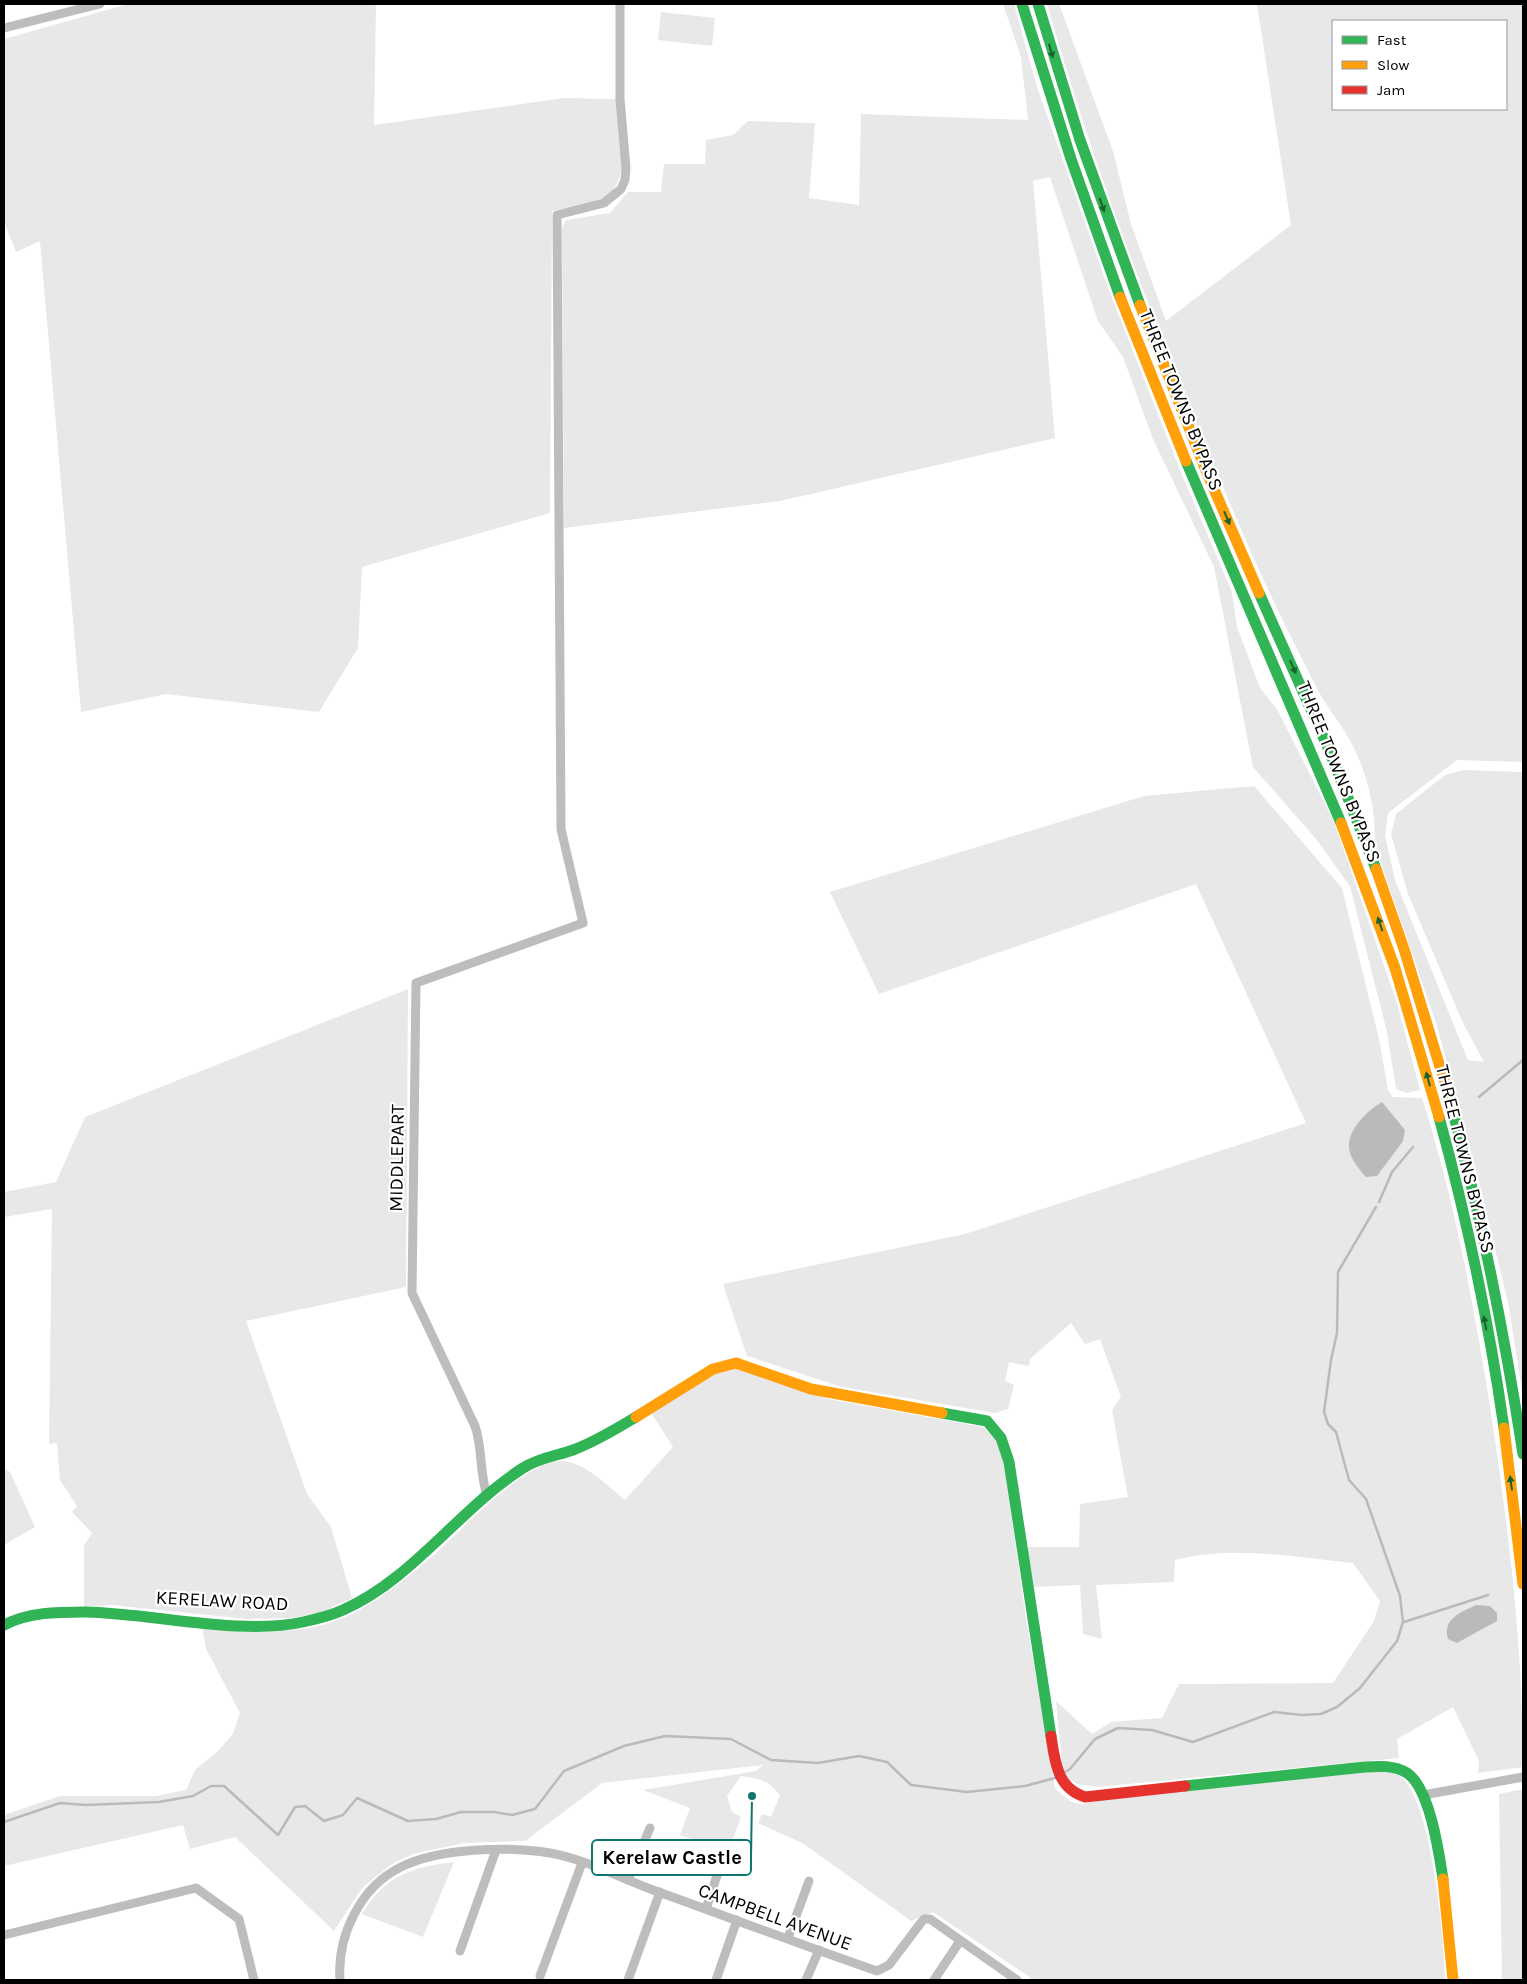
<svg xmlns="http://www.w3.org/2000/svg" width="1527" height="1984" viewBox="0 0 1527 1984" font-family="Karla,sans-serif">
<style>
.green{fill:#e8e8e8;fill-rule:evenodd}
.water{fill:#bababa}
.lines{fill:none;stroke-linecap:round;stroke-linejoin:round}
.stream{stroke:#bababa;stroke-width:2.5}
.street{stroke:#bdbdbd;stroke-width:9}
.fast{stroke:#30b455;stroke-width:11}
.slow{stroke:#ff9f0a;stroke-width:11}
.jam{stroke:#e5322d;stroke-width:11}
.oneway{fill:#1a632f}
.labels{text-anchor:middle;dominant-baseline:central;stroke-width:4.5;stroke-linejoin:round;paint-order:stroke}
.street-label{font-size:19px;fill:#000;stroke:#fff}
.leader{fill:none;stroke:#0f766e;stroke-width:2}
.callout-dot{fill:#0f766e;stroke:#fff;stroke-width:2}
.callout{fill:#fff;stroke:#0f766e;stroke-width:2}
.callout-label{font-size:20px;text-anchor:middle;font-weight:bold;fill:#000}
</style>
<rect width="100%" height="100%" fill="#fff"/>
<!-- green -->
<g class="green">
<path d="M128,4H376L374,125L564,98L616,99C620,133 637,188 594,202C581,207 566,208 552,211L550,513L362,567L358,648L319,712L166,694L81,712L40,241L16,252L4,222V39Z"/>
<path d="M1003,4H1014L1037,87L1110,293L1180,470L1232,592L1237,627L1260,688L1277,709L1334,822L1397,1003L1420,1090L1406,1093L1396,1089L1387,1032L1350,886L1316,839L1253,767L1214,567L1153,439L1123,357L1098,321L1050,177L1033,181L1055,438L780,501L564,528L562,228L566,220L610,213L628,192H661L664,164H705L706,140L733,135L748,121L815,123L809,198L859,205L861,114L1028,120L1021,57Z"/>
<path d="M1047,4H1059L1113,151L1131,224L1166,321L1291,225L1257,4H1523V762L1457,760L1388,813L1385,836L1395,880L1468,1060L1484,1062L1463,1023L1408,894L1391,834L1396,814L1445,775L1464,770L1523,772V1398L1509,1307L1480,1186L1437,1026L1375,846C1376,806 1366,766 1345,732C1337,719 1328,708 1320,694C1297,650 1275,605 1254,559C1175,378 1101,194 1047,4ZM1333,21H1506V109H1333Z"/>
<path d="M661,12L715,18L712,46L658,40Z"/>
<path d="M1254,786L1342,888L1379,1039L1388,1090L1393,1097L1422,1098C1455,1201 1474,1306 1491,1413C1509,1531 1523,1648 1523,1767L1478,1773L1479,1761L1453,1707L1397,1739L1399,1758L1097,1787L1077,1784L1063,1775L1056,1701L1092,1734L1111,1722L1162,1718L1179,1684L1333,1683L1374,1621L1380,1601L1353,1563C1294,1557 1233,1545 1175,1560L1174,1582L1096,1585L1102,1639L1083,1634L1080,1585L1033,1587L1026,1547H1079L1080,1504L1128,1497L1112,1410L1121,1397L1100,1339L1085,1344L1071,1323L1030,1359L1029,1366L1009,1362L1005,1381L1014,1385L1008,1409L995,1413L842,1387L747,1356L723,1284L965,1234L1306,1123L1196,884L879,994L830,892L1144,796Z"/>
<path d="M408,989L406,1287L246,1321L307,1494L331,1527L352,1598L320,1613L291,1618L248,1619L111,1605L84,1607V1546L92,1533L72,1512L77,1506L60,1480L57,1443L49,1444L52,1209L4,1217V1192L56,1182L85,1117Z"/>
<path d="M729,1368L752,1371L828,1399L983,1427L996,1440L1004,1464L1026,1619L1055,1788C1077,1809 1078,1806 1106,1798L1359,1773C1372,1772 1390,1769 1401,1777C1432,1801 1444,1940 1445,1980H1034L933,1912L911,1921L804,1844L758,1823L762,1814L771,1817L780,1795C766,1779 761,1779 741,1776L727,1796L732,1812L741,1817L728,1852L680,1835L690,1808L643,1790L756,1771L763,1765L602,1783L525,1841L464,1843L413,1854L392,1864L362,1888L334,1931L235,1837L190,1849L183,1825L4,1866V1815L60,1796H156L186,1790L195,1770L217,1752L233,1734L240,1713L206,1649L202,1625C246,1629 295,1637 338,1620C372,1607 407,1578 435,1554C461,1531 530,1455 565,1461C588,1465 608,1486 625,1500L673,1447L650,1411L713,1373Z"/>
<path d="M4,1468L10,1472L35,1527L4,1545Z"/>
<path d="M1523,1789V1980H1502L1499,1794Z"/>
<path d="M454,1862L423,1937L362,1914C384,1876 412,1867 454,1862Z"/>
</g>
<!-- water -->
<g class="water">
<path d="M1382,1102L1405,1130L1403,1141L1377,1176L1366,1177C1360,1170 1349,1158 1349,1147C1348,1129 1368,1110 1382,1102Z"/>
<path d="M1476,1605L1490,1606L1497,1613V1621L1457,1643L1448,1639C1442,1619 1461,1612 1476,1605Z"/>
</g>
<g class="lines">
<!-- stream -->
<g class="stream">
<path d="M1479,1097L1523,1060"/>
<path d="M1379,1202L1392,1172L1413,1147"/>
<path d="M1404,1622L1488,1595"/>
<path d="M1062,1774L1070,1769L1095,1739L1118,1728L1152,1730L1193,1742L1274,1712L1302,1715L1321,1714L1337,1707L1360,1688L1397,1641L1403,1622L1400,1596L1366,1499L1349,1480L1336,1432L1328,1424L1324,1412L1331,1360L1337,1333L1338,1272L1376,1207"/>
<path d="M4,1822L60,1803L85,1805L159,1802L193,1796L211,1786H224L278,1835L295,1807L305,1806L324,1821L343,1815L357,1798L408,1821L436,1819L461,1812H494L512,1815L535,1809L564,1771L624,1746L665,1736L731,1739L771,1760L818,1763L859,1756L887,1762L911,1785L967,1792L1025,1786L1055,1778"/>
</g>
<!-- street -->
<g class="street">
<path d="M4,28L100,4"/>
<path d="M487,1495C479,1472 483,1449 475,1426L412,1293L416,983L583,923L561,829L557,215L604,203L621,189L625,180L626,168L620,99V4"/>
<path d="M1423,1795L1523,1777"/>
<path d="M628,1880L650,1828"/>
<path d="M706,1909L724,1854"/>
<path d="M4,1935L196,1888L239,1919L254,1980"/>
<path d="M788,1938L809,1881"/>
<path d="M460,1951L496,1850"/>
<path d="M540,1976L582,1863"/>
<path d="M340,1980C337,1936 360,1887 401,1867C439,1848 508,1846 550,1853C585,1859 620,1878 653,1890C728,1917 802,1945 877,1971L889,1965L920,1924L924,1919H930L1017,1980"/>
<path d="M628,1980L660,1892"/>
<path d="M716,1980L737,1920"/>
<path d="M806,1980L819,1950"/>
<path d="M934,1980L960,1941"/>
</g>
<!-- fast -->
<g class="fast">
<path d="M1022,4L1071,159L1120,297"/>
<path d="M1038,4L1080,140L1140,305"/>
<path d="M1186,461L1341,823"/>
<path d="M1259,593L1329,750L1376,869"/>
<path d="M1447,1090C1480,1210 1504,1331 1523,1454"/>
<path d="M1439,1117C1467,1219 1489,1323 1504,1428"/>
<path d="M942,1413L987,1421L1001,1438L1009,1462L1051,1736"/>
<path d="M4,1625C29,1612 57,1612 85,1612C152,1613 240,1636 303,1622C317,1619 330,1616 343,1610C413,1579 459,1509 523,1468C538,1458 556,1456 573,1450C595,1442 616,1429 636,1417"/>
<path d="M1185,1786L1365,1767C1379,1766 1394,1765 1407,1773C1430,1788 1439,1853 1443,1879"/>
</g>
<!-- slow -->
<g class="slow">
<path d="M1120,297L1186,461"/>
<path d="M1140,305L1207,473L1259,593"/>
<path d="M1341,823L1395,968L1439,1117"/>
<path d="M1376,869L1404,949L1447,1090"/>
<path d="M636,1417L713,1369L736,1363L811,1389L942,1413"/>
<path d="M1504,1428L1523,1584"/>
<path d="M1443,1879L1453,1980"/>
</g>
<!-- jam -->
<path class="jam" d="M1051,1736C1055,1762 1057,1788 1085,1797L1185,1786"/>
</g>
<!-- one-way arrows -->
<defs><path id="oneway-solid" d="M-6-.8H1V-3.2L6.5 0L1 3.2V.8H-6Z" transform="scale(1.25)"/></defs>
<g class="oneway">
<use href="#oneway-solid" transform="translate(1051 51) rotate(74)"/>
<use href="#oneway-solid" transform="translate(1102 205) rotate(71)"/>
<use href="#oneway-solid" transform="translate(1227 518) rotate(67)"/>
<use href="#oneway-solid" transform="translate(1293 667) rotate(66)"/>
<use href="#oneway-solid" transform="translate(1380 924) rotate(-109)"/>
<use href="#oneway-solid" transform="translate(1428 1079) rotate(-105)"/>
<use href="#oneway-solid" transform="translate(1485 1323) rotate(-101)"/>
<use href="#oneway-solid" transform="translate(1511 1483) rotate(-98)"/>
</g>
<g class="labels">
<!-- street labels -->
<g class="street-label">
<text transform="translate(1181 400) rotate(68)">THREE TOWNS BYPASS</text>
<text transform="translate(1339 772) rotate(68)">THREE TOWNS BYPASS</text>
<text transform="translate(397 1158) rotate(-89)">MIDDLEPART</text>
<text transform="translate(1465 1159) rotate(76)">THREE TOWNS BYPASS</text>
<text transform="translate(222 1601) rotate(3)">KERELAW ROAD</text>
<text transform="translate(775 1917) rotate(20)">CAMPBELL AVENUE</text>
</g>
</g>
<!-- callouts -->
<path class="leader" d="M752 1796L751 1857"/>
<circle class="callout-dot" cx="752" cy="1796" r="5"/>
<rect class="callout" x="592" y="1840" width="159" height="35" rx="5"/>
<g class="callout-label">
<text x="672" y="1864">Kerelaw Castle</text>
</g>
<!-- border -->
<rect width="1527" height="1984" fill="none" stroke="#000000" stroke-width="10"/>
<!-- legend -->
<rect x="1332" y="20" width="175" height="90" fill="#ffffff" stroke="#999999"/>
<rect x="1342" y="36" width="25" height="8" fill="#30b455" stroke="#999999"/>
<text x="1377" y="45" font-size="15" fill="#000000">Fast</text>
<rect x="1342" y="61" width="25" height="8" fill="#ff9f0a" stroke="#999999"/>
<text x="1377" y="70" font-size="15" fill="#000000">Slow</text>
<rect x="1342" y="86" width="25" height="8" fill="#e5322d" stroke="#999999"/>
<text x="1377" y="95" font-size="15" fill="#000000">Jam</text>
</svg>
